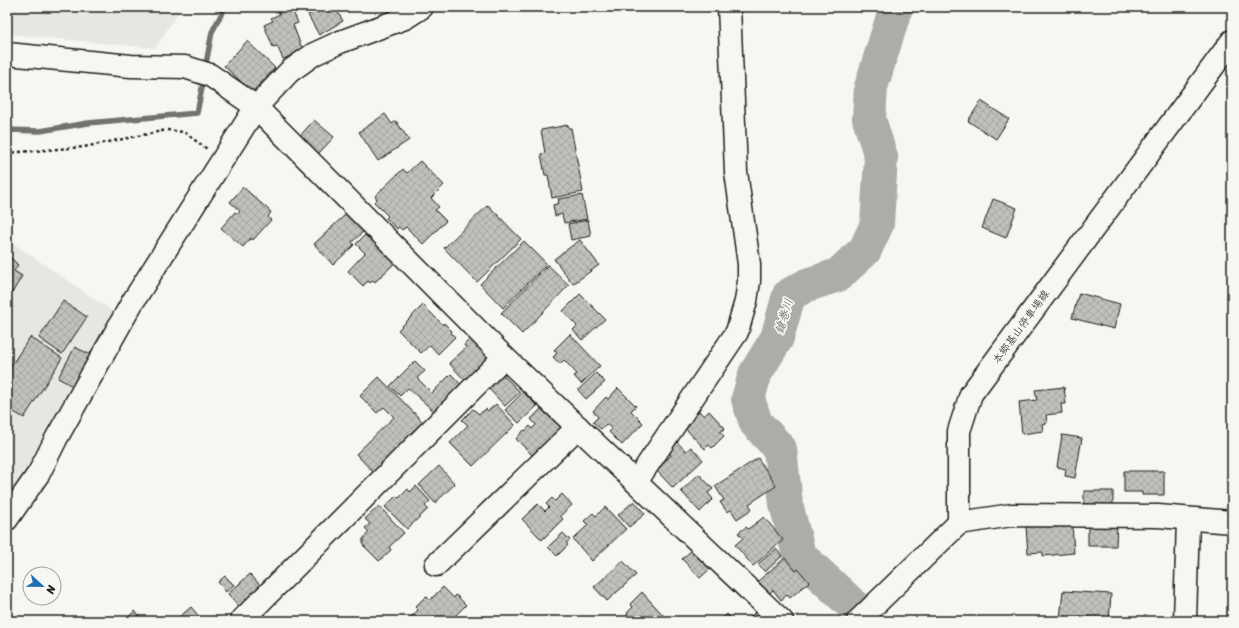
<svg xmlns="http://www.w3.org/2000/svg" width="1239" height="628" viewBox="0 0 1239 628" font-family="Sriracha,'Klee One',sans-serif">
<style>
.built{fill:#e6e6e2}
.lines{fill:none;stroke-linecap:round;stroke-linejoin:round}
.stream{stroke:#727271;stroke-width:5.5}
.river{stroke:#acaca9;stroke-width:34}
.building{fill:url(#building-cross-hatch);stroke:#1c1c1c}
.minor-casing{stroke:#1c1c1c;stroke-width:25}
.major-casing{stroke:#1c1c1c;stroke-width:25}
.path{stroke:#1c1c1c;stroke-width:2.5;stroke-dasharray:3 3;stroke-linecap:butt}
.minor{stroke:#f6f6f2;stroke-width:22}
.major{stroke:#f6f6f2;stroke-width:22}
.labels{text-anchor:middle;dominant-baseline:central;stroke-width:3.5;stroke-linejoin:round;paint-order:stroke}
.street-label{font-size:11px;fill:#1c1c1c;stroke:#f6f6f2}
.water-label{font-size:12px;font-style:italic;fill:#565654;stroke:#f6f6f2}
</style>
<defs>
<pattern id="building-cross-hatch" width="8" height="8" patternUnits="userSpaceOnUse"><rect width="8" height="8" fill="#c0c0bd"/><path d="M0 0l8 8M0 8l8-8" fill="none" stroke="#a4a4a2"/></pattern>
</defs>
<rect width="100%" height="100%" fill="#f6f6f2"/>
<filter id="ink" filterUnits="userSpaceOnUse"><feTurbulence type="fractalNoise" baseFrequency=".025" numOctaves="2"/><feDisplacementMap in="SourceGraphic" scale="8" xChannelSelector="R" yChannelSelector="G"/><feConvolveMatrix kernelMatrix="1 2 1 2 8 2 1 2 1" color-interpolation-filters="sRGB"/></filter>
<g filter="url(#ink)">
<!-- built -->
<g class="built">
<path d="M7,7H182L155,48L7,34Z"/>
<path d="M7,239L118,315L7,512Z"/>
</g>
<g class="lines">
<!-- stream -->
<g class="stream">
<path d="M205,69L212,32L225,7"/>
<path d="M7,130L40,131L88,123L197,113L204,78"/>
</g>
<!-- river -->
<path class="river" d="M857,609L799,555L786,504L780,449L756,423L748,399L755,374L777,338L789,295L807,285L838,275L865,250L877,224L881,157L869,119L871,87L896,7"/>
</g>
<!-- building -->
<g class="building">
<path d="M277,7H291L298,23L293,25L303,51L283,59L277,46L273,47L264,25L273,21L271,18L280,14Z"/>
<path d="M322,7H335L343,21L319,35L308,15Z"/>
<path d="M247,41L275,68L252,92L224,66Z"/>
<path d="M981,101L1009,119L996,139L968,121Z"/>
<path d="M385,114L392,124L396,121L409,140L378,161L359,132Z"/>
<path d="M314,120L334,137L318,154L299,137Z"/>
<path d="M568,125L569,128H571L583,192L552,198L548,175H545L541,154L545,153L541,130Z"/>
<path d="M420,161L444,185L431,198L439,207L435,210L446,221L423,244L406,227L402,230L399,227L397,229L386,218L388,216L374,202L377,199L375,196L403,169L407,173Z"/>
<path d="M243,187L271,212L268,217L271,220L253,240L251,238L243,247L221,228L235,212L238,214L240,211L230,202Z"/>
<path d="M582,195L587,219L564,223L562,214L555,216L553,205L559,203L558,199Z"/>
<path d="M993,199L1017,208L1006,238L982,228Z"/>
<path d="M488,205L521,239L477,282L444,248Z"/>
<path d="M346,214L363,232L352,242L354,245L333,265L314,244Z"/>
<path d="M588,220L591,236L571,240L568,224Z"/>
<path d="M365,235L368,238L370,235L397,261L375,282L373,280L370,283L368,281L363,286L348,271L365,253L356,244Z"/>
<path d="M580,240L599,265L573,284L554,259Z"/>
<path d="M524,241L547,264L503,308L480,284Z"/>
<path d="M7,254L18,265L14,271L22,276L12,293L7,289Z"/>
<path d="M548,265L569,285L522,334L501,313Z"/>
<path d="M1079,293L1120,304L1114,329L1072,318Z"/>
<path d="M580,294L605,319L582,340L573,330L577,326L563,311Z"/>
<path d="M63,301L87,317L62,354L39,338Z"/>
<path d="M423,305L443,325L444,323L452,331L451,333L455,337L438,354L430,345L421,353L398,330Z"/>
<path d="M570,334L600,366L581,384L574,376L577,374L564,360L560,364L553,357L557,353L554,350Z"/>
<path d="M30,337L62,358L24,418L7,408V372Z"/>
<path d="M470,339L473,342L475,340L491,358L468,384L449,363L466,348L464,345Z"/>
<path d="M75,347L93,356L76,388L58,378Z"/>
<path d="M415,361L425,371L417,378L432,393L451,374L464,388L437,414L408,388L400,396L390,386Z"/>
<path d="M596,373L605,382L586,399L578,390Z"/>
<path d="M502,374L520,392L505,406L488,388Z"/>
<path d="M379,377L423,422L411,433L414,437L400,451L398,448L373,472L356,454L394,417L384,407L377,413L360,396Z"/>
<path d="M1064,387L1066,404H1061L1062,413L1046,415L1047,423L1042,424L1043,431L1022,434L1019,402L1037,400L1035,390Z"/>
<path d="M618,388L636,406L631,411L643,423L622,445L609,432L612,429L606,424L601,429L593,422L598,417L593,411L606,397L608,399Z"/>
<path d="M523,392L537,406L519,423L505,410Z"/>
<path d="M496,404L515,425L473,466L450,443L468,425L462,420L473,409L479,414L486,409L488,411Z"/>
<path d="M541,409L556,423L558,421L568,430L538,461L516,439L524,430L525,431L530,426L532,429L536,425L531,419Z"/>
<path d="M699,411L704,416L709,411L725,428L720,432L724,436L712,448L709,445L705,449L683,426Z"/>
<path d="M1062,435L1082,438L1075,478L1065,476L1066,469L1057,467Z"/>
<path d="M677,442L686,451L691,447L703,460L673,488L656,470L671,455L668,451Z"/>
<path d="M758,458L776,486L749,504L752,509L737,519L731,510L727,512L720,502L724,500L715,486Z"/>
<path d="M439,466L455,484L435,503L419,485Z"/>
<path d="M1124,471H1164V495H1142V492H1124Z"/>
<path d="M699,474L713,489L708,493L713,499L700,512L681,491Z"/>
<path d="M416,486L430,501L425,506L428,509L407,529L385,507L396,496L399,498L408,489L410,492Z"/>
<rect x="1084" y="491" width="29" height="16"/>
<path d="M562,494L572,505L560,516L563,519L542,540L522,519L538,504L545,511L549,507L546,504L552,498L555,501Z"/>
<path d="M634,501L645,514L629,527L618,515Z"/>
<path d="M379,506L404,533L389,547L391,550L379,561L363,545V539L369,532L365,528L370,524L365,519Z"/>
<path d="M605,507L626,529L592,561L573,539L588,525L584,521L593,513L596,516Z"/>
<path d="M764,517L783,540L753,566L735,545L743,538L738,533L746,527L748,529Z"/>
<path d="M1072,523L1074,553L1043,556V552L1028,553L1026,527Z"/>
<path d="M1088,523L1117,524L1116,546H1088Z"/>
<path d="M563,533L570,540L566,543L568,545L557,556L548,547Z"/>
<path d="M693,549L711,568L700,578L682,559Z"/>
<path d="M776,549L782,556L765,572L758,564Z"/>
<path d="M785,558L796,571L798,569L809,582L790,598L787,595L781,600L773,590L769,594L758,581Z"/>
<path d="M623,561L636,575L607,601L594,587Z"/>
<path d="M250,574L262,587L240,607L228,594Z"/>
<path d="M225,576L234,585L226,592L218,582Z"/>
<path d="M443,587L454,598L456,595L466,605L450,621H407L418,610L415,607L426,596L430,600Z"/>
<path d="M1063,591L1111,594L1109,621H1073V619H1060Z"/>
<path d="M642,592L664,616L658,621H623L628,614L627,613L633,607L630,604Z"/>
<path d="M191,607L203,621H178L177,619Z"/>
<path d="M135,611L143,621H130L127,618Z"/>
<path d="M754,613L761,621H746Z"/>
<path d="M727,614L733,621H720Z"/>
</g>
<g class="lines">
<defs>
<g id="minor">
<path d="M7,54L131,66L185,67L210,75L256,107L504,357L782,621"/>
<path d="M636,482L737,332L746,301L749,281V264L736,172L729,7"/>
<path d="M7,519L39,473L56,439L132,303L256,107L290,71L314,54L340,42L405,18L422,7"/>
<path d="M959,523L1012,515L1158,516L1232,522"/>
<path d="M436,565L578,427"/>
<path d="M241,621L504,357"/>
<path d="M1185,621L1188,519"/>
</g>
<path id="major" d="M858,621L959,523V431L971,394L1232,41"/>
</defs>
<!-- minor casing -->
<use href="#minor" class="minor-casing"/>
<!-- major casing -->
<use href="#major" class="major-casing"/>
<!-- path -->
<path class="path" d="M7,153L84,147L167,130L184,132L207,149"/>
<!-- minor -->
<use href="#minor" class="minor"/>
<!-- major -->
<use href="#major" class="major"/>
</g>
</g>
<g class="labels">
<!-- street labels -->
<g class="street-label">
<text transform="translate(1021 327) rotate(-54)">本郷基山停車場線</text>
</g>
<!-- water labels -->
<g class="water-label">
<text transform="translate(784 316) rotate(-73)">鎗巻川</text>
</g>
</g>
<!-- margin -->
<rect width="1239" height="628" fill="none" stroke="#f6f6f2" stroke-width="24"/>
<rect x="12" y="12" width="1215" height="604" fill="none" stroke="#1c1c1c" stroke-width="1.5" filter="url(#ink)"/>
<!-- north arrow -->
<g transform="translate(42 586) rotate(112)"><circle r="19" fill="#f6f6f2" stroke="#9f9f9c"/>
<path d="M0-3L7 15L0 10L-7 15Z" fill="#1f6fb2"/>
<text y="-6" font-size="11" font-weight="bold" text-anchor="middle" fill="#1c1c1c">N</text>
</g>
</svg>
